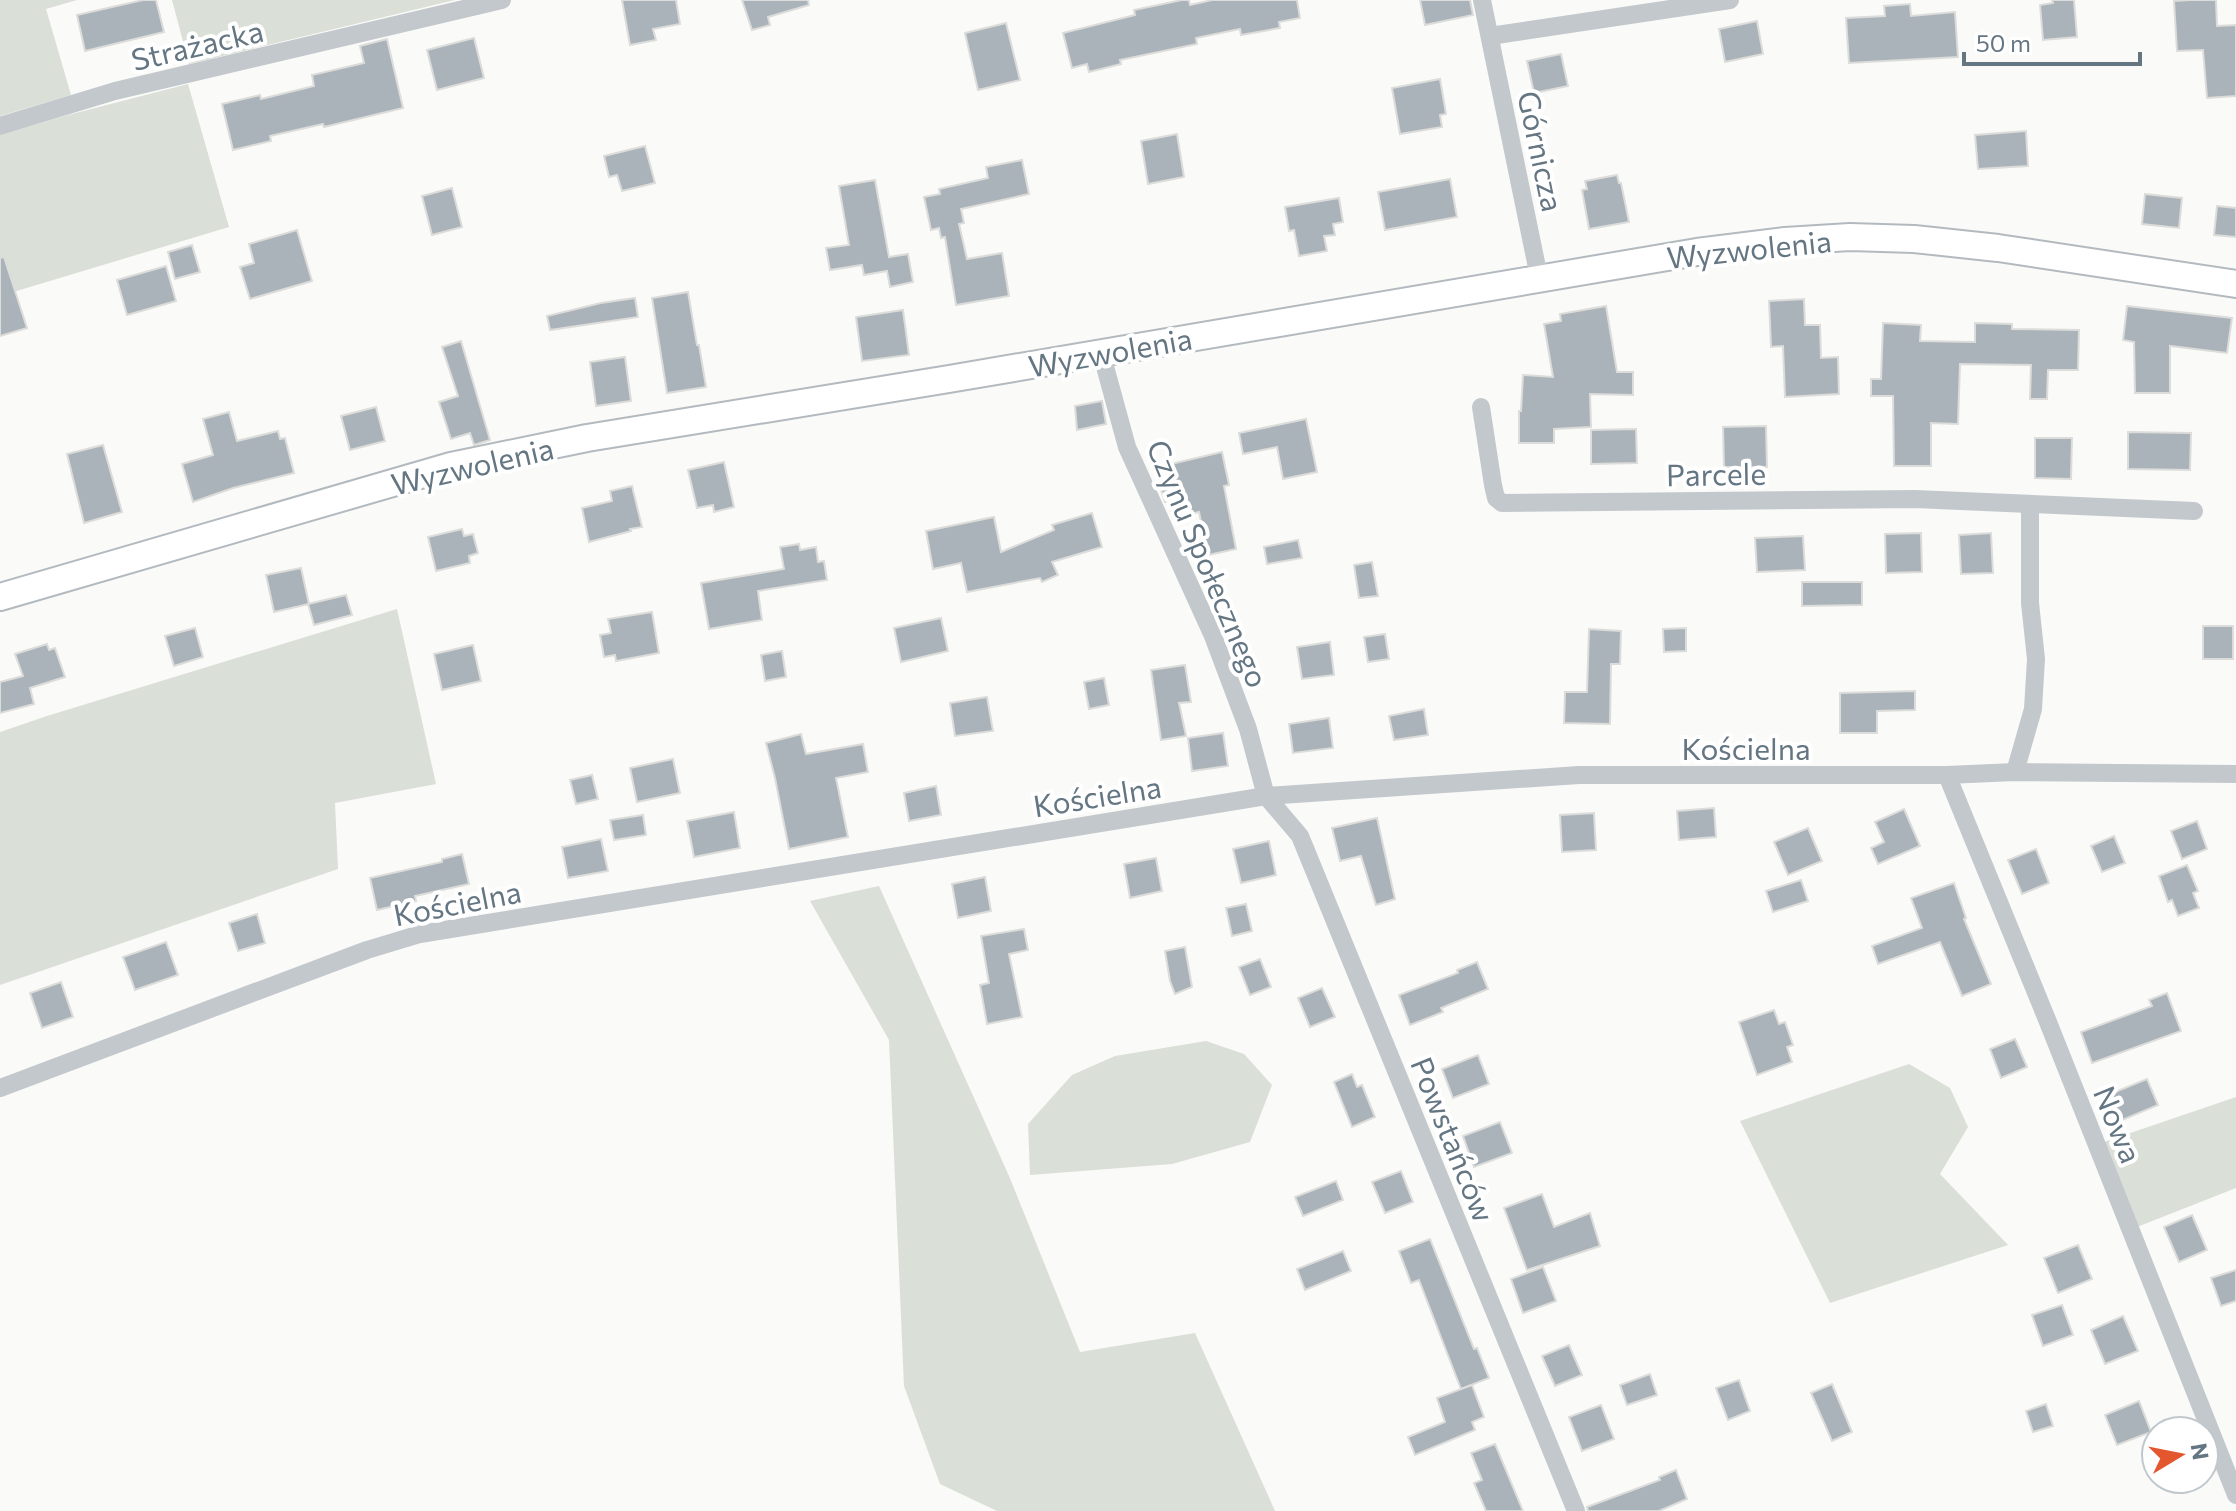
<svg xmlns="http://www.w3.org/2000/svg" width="2236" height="1511" viewBox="0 0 2236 1511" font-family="Commissioner,sans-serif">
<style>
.green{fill:#dadfd7}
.building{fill:#aab3b9;stroke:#dcdcda;stroke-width:2}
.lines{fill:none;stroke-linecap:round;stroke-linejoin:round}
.secondary-casing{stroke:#b3babf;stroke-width:30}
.minor{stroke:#c3c8cc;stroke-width:18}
.secondary{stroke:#fff;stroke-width:26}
.labels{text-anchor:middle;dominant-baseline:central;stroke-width:8;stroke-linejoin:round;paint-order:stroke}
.street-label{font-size:30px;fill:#657683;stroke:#fff}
</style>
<rect width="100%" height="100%" fill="#fafaf8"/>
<!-- green -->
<g class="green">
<path d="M0,0H77L46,9L71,95L0,116Z"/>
<path d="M172,0H455L189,64Z"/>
<path d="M188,84L229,227L0,296V135L68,115Z"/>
<path d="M397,609L436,784L335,803L338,869L0,985V732L47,716Z"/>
<path d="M879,886L1009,1176L1080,1352L1195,1333L1275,1511H997L940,1484L904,1386L889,1040L810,901Z"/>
<path d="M1206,1041L1244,1054L1272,1085L1250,1142L1172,1164L1030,1175L1028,1124L1072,1075L1115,1056Z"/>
<path d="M1909,1064L1950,1088L1968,1127L1940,1174L2008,1245L1830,1303L1740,1121Z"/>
<path d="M2236,1097V1188L2137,1227L2104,1142Z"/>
</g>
<!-- building -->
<g class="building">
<path d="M143,0H156L164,32L85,51L77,15Z"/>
<path d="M622,0H676L680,24L653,29L656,40L630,45Z"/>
<path d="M742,0H808L809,5L768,17L770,25L752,30Z"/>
<path d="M1182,0H1189L1190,5L1212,0H1297L1300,18L1279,22L1280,28L1241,35L1240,29L1196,38L1197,44L1120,60L1121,64L1089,72L1087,64L1072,68L1063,33L1135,15L1134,10Z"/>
<path d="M1420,0H1470L1473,15L1425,25Z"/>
<path d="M2052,0H2074L2077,37L2043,40L2040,5L2053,3Z"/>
<path d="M2190,0H2216L2217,26L2236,25V96L2207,98L2203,50L2177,51L2174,1Z"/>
<path d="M1910,4L1911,16L1955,12L1958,57L1849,63L1846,18L1885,16L1884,6Z"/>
<path d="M1757,21L1763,54L1725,62L1719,29Z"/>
<path d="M1006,23L1020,80L978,90L965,33Z"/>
<path d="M474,38L484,78L437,90L427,50Z"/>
<path d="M387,39L403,108L324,127L323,124L270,136L271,141L233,150L222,104L260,95L261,99L314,86L312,75L364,63L360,46Z"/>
<path d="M1561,54L1568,86L1534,93L1527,61Z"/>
<path d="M1440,79L1446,114L1440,115L1442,127L1400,134L1392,88Z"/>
<path d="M2026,131L2028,166L1978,169L1975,135Z"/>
<path d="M1177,134L1184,177L1148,184L1141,141Z"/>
<path d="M645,146L655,183L622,191L617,175L609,177L604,156Z"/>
<path d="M1022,160L1029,194L961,209L964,223L959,224L967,259L1002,253L1009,296L956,305L945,237L941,238L939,228L931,230L924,197L940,194L939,189L988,178L986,167Z"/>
<path d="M1617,175L1619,183H1621L1629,222L1589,229L1582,190L1587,189L1585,181Z"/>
<path d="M1450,179L1457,217L1385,230L1378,192Z"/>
<path d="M875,180L889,257L908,254L913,282L890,287L887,271L864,275L862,265L830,270L826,248L849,245L839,186Z"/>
<path d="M452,188L462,227L432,235L422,196Z"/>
<path d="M2145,194L2182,198L2179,228L2142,224Z"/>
<path d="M1339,198L1343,222L1333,224L1335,235L1324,236L1327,251L1299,256L1294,230L1289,231L1285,207Z"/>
<path d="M2217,206L2236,208V237L2214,235Z"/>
<path d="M297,230L312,281L250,299L240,267L254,263L249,244Z"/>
<path d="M192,245L200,272L175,279L168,252Z"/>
<path d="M4,257L27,328L0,336V258Z"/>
<path d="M166,266L176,301L127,315L117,280Z"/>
<path d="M688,292L697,345H699L706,387L667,393L652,298Z"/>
<path d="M635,298L638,317L550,330L547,316L601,303Z"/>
<path d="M1804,299L1805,325H1820L1821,358L1838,357L1839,394L1785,397L1783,346L1771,347L1769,301Z"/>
<path d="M1606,306L1617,372H1633V395L1590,394L1591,427L1554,429V443H1519V411H1521L1523,375L1553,377L1544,324L1561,321L1560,314Z"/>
<path d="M2127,306L2232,318L2227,353L2170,346V393H2135L2134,342L2123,340Z"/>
<path d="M903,310L909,355L862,361L856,317Z"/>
<path d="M1883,323L1921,325L1920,341L1975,342V323L2012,324V329L2079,330L2078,370H2048L2047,399H2030L2031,365L1960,364L1958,424L1931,423V466H1894L1893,396H1871V379H1881Z"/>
<path d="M461,341L490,440L474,445L470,433L451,439L439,402L458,396L442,347Z"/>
<path d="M625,357L631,401L596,406L590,362Z"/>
<path d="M1102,401L1106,424L1077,430L1075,406Z"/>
<path d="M376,407L385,441L350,450L341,416Z"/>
<path d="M229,412L237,441L278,431L280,439L285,438L294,473L233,488L193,502L182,464L213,455L203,419Z"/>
<path d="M1306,419L1317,472L1283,479L1277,447L1243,454L1239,433Z"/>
<path d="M1766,426L1767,467H1724L1723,427Z"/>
<path d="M1636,429L1637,463L1591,464V430Z"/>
<path d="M2128,432L2191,433L2190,470L2128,469Z"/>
<path d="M2035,438H2072L2071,479L2035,478Z"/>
<path d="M103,445L122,512L84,523L67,454Z"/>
<path d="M1222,452L1229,485L1224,486L1236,549L1208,555L1199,512L1173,518L1168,502H1165L1158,480L1174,477L1171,464Z"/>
<path d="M724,462L734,507L714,512L713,505L697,508L688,470Z"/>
<path d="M632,486L642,527L630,529L631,531L589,542L582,508L612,501L610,491Z"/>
<path d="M1092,513L1102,547L1052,562L1058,575L1042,582L1040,578L967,592L961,563L933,569L926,531L994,517L1001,552L1054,530L1052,525Z"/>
<path d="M462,529L464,536L473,534L478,553L469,556L470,563L436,571L428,537Z"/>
<path d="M1921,533L1922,572L1886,573L1885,534Z"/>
<path d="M1991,533L1993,573L1961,574L1959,535Z"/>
<path d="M1803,536L1805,570L1757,572L1755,538Z"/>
<path d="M1298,540L1302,558L1267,564L1264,547Z"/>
<path d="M799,544L800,550L816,547L818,562L824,561L827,580L758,591L762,620L709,629L701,583L784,569L780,547Z"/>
<path d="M1372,562L1378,596L1359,598L1354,565Z"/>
<path d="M301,568L309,604L274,612L266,575Z"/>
<path d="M1802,582H1862V605L1802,606Z"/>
<path d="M346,595L352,615L314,625L308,604Z"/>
<path d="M652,612L659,653L616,661L615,655L604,657L600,635L611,633L608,619Z"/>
<path d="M941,618L948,651L901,662L894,628Z"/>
<rect x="2203" y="626" width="30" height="33"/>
<path d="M195,628L203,657L174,666L165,636Z"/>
<path d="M1686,628V651L1664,652L1663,629Z"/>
<path d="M1589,629L1621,631L1620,664H1611L1610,724L1564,723L1565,692H1587Z"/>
<path d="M1385,634L1389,659L1368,662L1364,637Z"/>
<path d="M1330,642L1334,675L1302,679L1297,647Z"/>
<path d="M47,644L49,650L55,648L65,677L30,688L34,704L0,713V682L23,676L15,654Z"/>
<path d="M473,645L481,681L442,690L434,654Z"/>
<path d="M782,651L786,677L765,681L761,655Z"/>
<path d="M1185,665L1191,702L1179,703L1186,736L1161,740L1151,670Z"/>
<path d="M1104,678L1109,705L1089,709L1084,682Z"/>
<path d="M1915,691V710L1877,711V733H1840V693Z"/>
<path d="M987,697L993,731L955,736L950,703Z"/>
<path d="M1424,709L1428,735L1394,740L1389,716Z"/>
<path d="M1329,718L1333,748L1293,753L1289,724Z"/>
<path d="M1223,733L1228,766L1192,771L1188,738Z"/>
<path d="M801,734L806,754L863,744L868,772L836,778L848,837L789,849L775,778L766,743Z"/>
<path d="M673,759L680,793L637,802L630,768Z"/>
<path d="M592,775L598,799L576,804L570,780Z"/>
<path d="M936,786L941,815L909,821L904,793Z"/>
<path d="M1714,808L1716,837L1679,840L1677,811Z"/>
<path d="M1904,809L1920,846L1878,864L1871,848L1884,842L1875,822Z"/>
<path d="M734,812L740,848L694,857L687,821Z"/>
<path d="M1594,813L1596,850L1562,852L1560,815Z"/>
<path d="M643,815L646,835L614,840L610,820Z"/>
<path d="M1377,818L1395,899L1376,905L1361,856L1340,861L1332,828Z"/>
<path d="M2197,821L2207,849L2182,859L2171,831Z"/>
<path d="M1808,828L1822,861L1788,875L1774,842Z"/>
<path d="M2114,836L2125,863L2102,872L2091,846Z"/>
<path d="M601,839L608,871L568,878L562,847Z"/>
<path d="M1269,841L1276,875L1241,883L1233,849Z"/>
<path d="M2036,849L2049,883L2022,894L2008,860Z"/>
<path d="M462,854L469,884L415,896L416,901L377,910L370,878L442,862V859Z"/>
<path d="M1156,858L1162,891L1130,898L1124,864Z"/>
<path d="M2187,865L2198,891L2193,893L2199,908L2178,916L2172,900L2168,902L2159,876Z"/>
<path d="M985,877L991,911L958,918L952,884Z"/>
<path d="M1801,880L1808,901L1773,912L1766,891Z"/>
<path d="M1954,883L1966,918L1964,919L1991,984L1962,996L1940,942L1878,964L1872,946L1922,928L1911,898Z"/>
<path d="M1246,904L1252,931L1232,936L1226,908Z"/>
<path d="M257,914L265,943L238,951L229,923Z"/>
<path d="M1024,929L1028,950L1009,954L1022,1017L987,1024L980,985L989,983L981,936Z"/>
<path d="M166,942L178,975L135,990L123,957Z"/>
<path d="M1185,947L1192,987L1175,994L1170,981L1165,951Z"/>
<path d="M1260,959L1271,987L1250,995L1239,967Z"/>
<path d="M1477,962L1488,989L1441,1008L1443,1012L1410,1025L1399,995L1458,973L1457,970Z"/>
<path d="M61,982L73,1017L42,1028L30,993Z"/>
<path d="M1322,988L1335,1017L1310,1027L1298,998Z"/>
<path d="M2167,993L2181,1031L2092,1063L2081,1032L2152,1006L2149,1000Z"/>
<path d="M1774,1010L1779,1024L1785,1022L1793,1045L1787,1047L1792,1062L1757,1075L1739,1022Z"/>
<path d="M2015,1039L2027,1067L2001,1078L1990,1049Z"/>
<path d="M1478,1055L1489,1084L1453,1098L1442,1069Z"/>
<path d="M1352,1074L1357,1087L1362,1085L1375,1117L1352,1127L1334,1082Z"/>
<path d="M2147,1079L2158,1105L2120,1121L2110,1094Z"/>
<path d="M1500,1122L1512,1153L1474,1167L1463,1136Z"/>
<path d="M1401,1171L1413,1202L1385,1213L1372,1182Z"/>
<path d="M1336,1181L1343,1200L1303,1216L1295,1197Z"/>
<path d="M1542,1194L1554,1227L1590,1213L1600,1246L1527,1270L1504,1208Z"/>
<path d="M2192,1215L2207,1250L2179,1262L2164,1227Z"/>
<path d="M1430,1239L1474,1349L1477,1348L1489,1378L1461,1389L1419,1280L1411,1283L1399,1251Z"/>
<path d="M2078,1245L2092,1279L2058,1293L2044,1258Z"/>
<path d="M1343,1251L1351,1271L1305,1290L1297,1269Z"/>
<path d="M1543,1267L1556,1301L1523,1313L1511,1279Z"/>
<path d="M2236,1270V1301L2221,1306L2211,1278Z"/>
<path d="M2062,1305L2073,1335L2043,1346L2032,1315Z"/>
<path d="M2123,1316L2138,1351L2105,1364L2091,1330Z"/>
<path d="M1569,1345L1582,1375L1555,1386L1542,1356Z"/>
<path d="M1650,1374L1657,1395L1627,1405L1620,1385Z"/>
<path d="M1739,1380L1750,1411L1728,1420L1716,1388Z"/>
<path d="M1832,1384L1852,1432L1832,1441L1811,1393Z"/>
<path d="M1472,1385L1484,1417L1472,1422L1475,1430L1415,1455L1408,1437L1445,1422L1437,1398Z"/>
<path d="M2139,1401L2151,1432L2117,1445L2105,1415Z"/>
<path d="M2046,1404L2053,1426L2033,1432L2026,1411Z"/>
<path d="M1601,1405L1614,1439L1582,1451L1569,1417Z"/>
<path d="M1495,1444L1523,1511H1486L1474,1483L1482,1480L1471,1453Z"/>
<path d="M1676,1470L1687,1499L1659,1511H1588L1587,1507L1660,1480L1659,1477Z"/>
</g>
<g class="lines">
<defs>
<path id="secondary" d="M0,597L451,466L587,438L949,379L1697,252L1785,241L1850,237L1914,239L1998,248L2236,284"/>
</defs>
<!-- secondary casing -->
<use href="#secondary" class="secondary-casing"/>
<!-- minor -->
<g class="minor">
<path d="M1482,0L1539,277"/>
<path d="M1490,36L1730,0"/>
<path d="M0,126L115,91L502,0"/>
<path d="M1101,352L1127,447L1213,636L1248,729L1266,796L1300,836L1576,1511"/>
<path d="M1481,407L1493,485L1496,498L1502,503L1915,499L2194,511"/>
<path d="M2015,772L2033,709L2036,659L2030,603V505"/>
<path d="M1947,775L2048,1022L2236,1495"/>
<path d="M0,1088L367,950L420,934L1266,796L1579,775H1947L2015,772L2236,774"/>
</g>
<!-- secondary -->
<use href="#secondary" class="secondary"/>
</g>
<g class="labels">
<!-- street labels -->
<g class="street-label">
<text transform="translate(197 44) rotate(-13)">Strażacka</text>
<text transform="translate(1542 151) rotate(78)">Górnicza</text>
<text transform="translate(1749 248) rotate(-6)">Wyzwolenia</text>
<text transform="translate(1110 351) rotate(-10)">Wyzwolenia</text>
<text transform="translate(472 465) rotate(-13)">Wyzwolenia</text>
<text transform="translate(1716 473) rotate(-1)">Parcele</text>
<text transform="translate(1209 563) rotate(67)">Czynu Społecznego</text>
<text x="1746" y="747">Kościelna</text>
<text transform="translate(1097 795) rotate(-9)">Kościelna</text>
<text transform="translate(457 902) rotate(-11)">Kościelna</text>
<text transform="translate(2119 1124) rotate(68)">Nowa</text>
<text transform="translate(1454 1139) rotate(68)">Powstańców</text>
</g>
</g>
<!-- north arrow -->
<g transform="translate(2180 1455) rotate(80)"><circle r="38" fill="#ffffff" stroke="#c1c8cd" stroke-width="2"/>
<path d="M0-6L14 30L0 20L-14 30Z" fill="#e4572e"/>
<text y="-12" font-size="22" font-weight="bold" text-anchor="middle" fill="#657683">N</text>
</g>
<!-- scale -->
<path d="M1964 52v12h176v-12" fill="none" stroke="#657683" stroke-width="4"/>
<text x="1976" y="52" font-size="24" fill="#657683" stroke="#ffffff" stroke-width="6" paint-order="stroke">50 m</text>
</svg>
